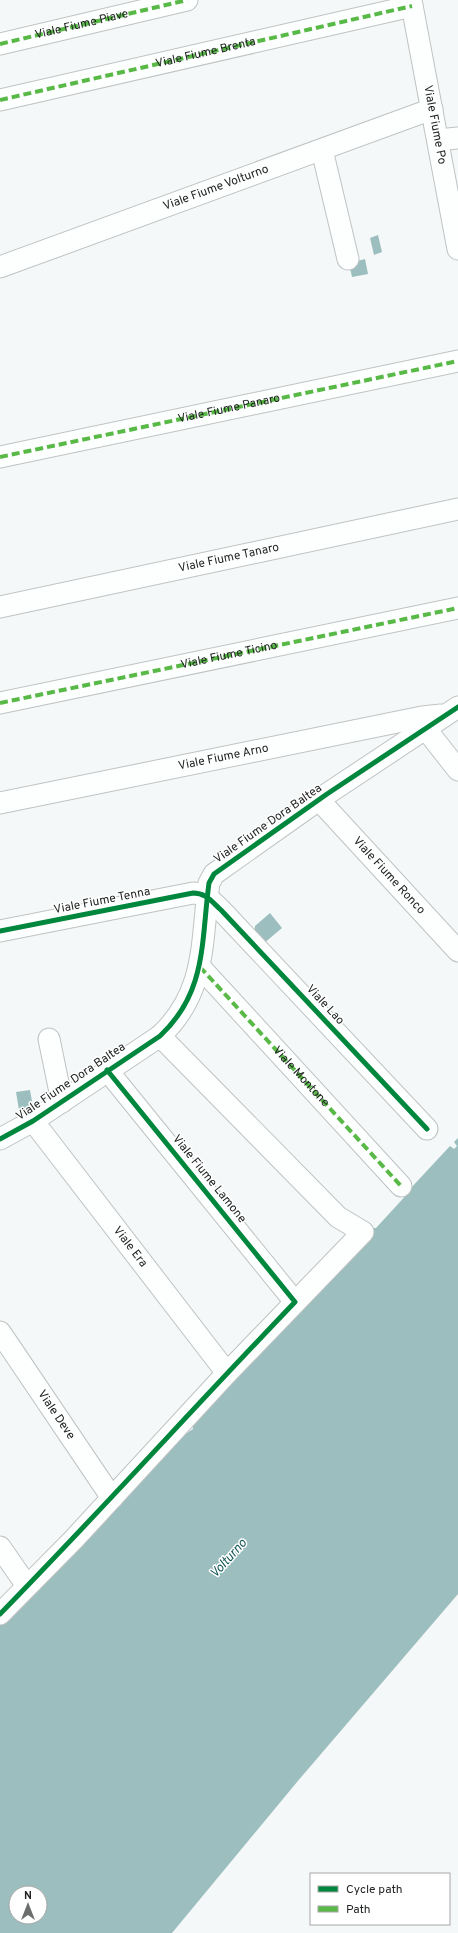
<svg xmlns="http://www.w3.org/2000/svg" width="458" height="1933" viewBox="0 0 458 1933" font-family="Overpass,sans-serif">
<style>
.water{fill:#9cbebf;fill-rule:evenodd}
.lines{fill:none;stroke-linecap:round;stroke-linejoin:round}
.minor-casing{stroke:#c0c3c3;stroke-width:23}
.minor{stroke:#fdfefe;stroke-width:21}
.quiet{stroke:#58b947;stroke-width:4;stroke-dasharray:8 4;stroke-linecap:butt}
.cycleway-casing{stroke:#fff;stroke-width:8}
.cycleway{stroke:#00873e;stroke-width:5}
.labels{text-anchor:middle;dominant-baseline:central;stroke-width:3;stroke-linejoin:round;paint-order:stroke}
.street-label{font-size:12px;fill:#222424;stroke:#fff}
.water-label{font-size:13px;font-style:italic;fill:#165759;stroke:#fff}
</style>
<rect width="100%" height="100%" fill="#f4f8f8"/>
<!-- water -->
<g class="water">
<path d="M378,235L382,252L374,255L370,238Z"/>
<path d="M365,259L368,274L352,277L349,263Z"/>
<path d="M270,913L282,928L263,944L254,934L255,926Z"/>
<path d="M30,1090L33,1107L19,1110L16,1092Z"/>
<path d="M458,1138V1594L297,1782L172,1933H0V1624L185,1433H187L193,1429L192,1425L244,1368L246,1369L254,1360L253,1358L328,1284L336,1268L340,1271L343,1269L345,1261L373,1228H376L410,1191V1189L450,1146L454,1149L457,1146L454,1142ZM16,1893H40V1917H16Z"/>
</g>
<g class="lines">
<defs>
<g id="minor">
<path id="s1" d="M411,0L458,249"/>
<path id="s2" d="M0,44L187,0"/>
<path d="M0,100L412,6"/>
<path d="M438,140L458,138"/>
<path d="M322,150L348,259"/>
<path id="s3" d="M0,267L432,109"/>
<path d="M0,457L458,361"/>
<path id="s4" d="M0,607L458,509"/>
<path d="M0,703L458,608"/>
<path d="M425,728L458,770"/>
<path id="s5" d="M319,800L458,951"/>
<path id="s6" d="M0,803L422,717L441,715"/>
<path d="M0,931L193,893C206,893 211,901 221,910L427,1129"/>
<path id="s7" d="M200,967L401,1186"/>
<path d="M49,1039L62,1102"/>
<path d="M107,1070L295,1302"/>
<path id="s8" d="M33,1121L227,1373"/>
<path d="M0,1139L33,1121L160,1036C207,992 201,942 209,883L214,874L327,794L458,707"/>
<path id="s9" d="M0,1332L112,1498"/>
<path d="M0,1547L27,1586"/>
<path d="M0,1614L74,1539L227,1373L363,1232L338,1217L160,1036"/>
</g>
</defs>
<!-- minor casing -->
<use href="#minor" class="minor-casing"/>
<!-- minor -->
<use href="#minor" class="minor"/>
<!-- quiet -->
<g class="quiet">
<path d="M0,44L187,0"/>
<path id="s10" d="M0,100L412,6"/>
<path id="s11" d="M0,457L458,361"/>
<path id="s12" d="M0,703L458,608"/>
<path d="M200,967L401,1186"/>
</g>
<defs>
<g id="cycleway">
<path d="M0,931L193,893C206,893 211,901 221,910L427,1129"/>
<path d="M0,1139L33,1121L160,1036C207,992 201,942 209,883L214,874L327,794L458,707"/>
<path d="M0,1614C100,1512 196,1405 295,1302L107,1070"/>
</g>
</defs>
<!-- cycleway casing -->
<use href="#cycleway" class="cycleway-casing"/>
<!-- cycleway -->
<use href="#cycleway" class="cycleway"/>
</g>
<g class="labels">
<!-- street labels -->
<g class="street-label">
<text stroke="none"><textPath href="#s2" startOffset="84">Viale Fiume Piave</textPath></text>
<text stroke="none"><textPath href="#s10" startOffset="211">Viale Fiume Brenta</textPath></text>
<text stroke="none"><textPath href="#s1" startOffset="127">Viale Fiume Po</textPath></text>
<text stroke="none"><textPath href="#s3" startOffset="230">Viale Fiume Volturno</textPath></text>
<text stroke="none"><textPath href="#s11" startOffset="234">Viale Fiume Panaro</textPath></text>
<text stroke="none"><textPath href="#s4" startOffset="234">Viale Fiume Tanaro</textPath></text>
<text stroke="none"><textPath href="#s12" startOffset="234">Viale Fiume Ticino</textPath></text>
<text stroke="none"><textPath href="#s6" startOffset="228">Viale Fiume Arno</textPath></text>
<text transform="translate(268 824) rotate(-35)">Viale Fiume Dora Baltea</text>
<text stroke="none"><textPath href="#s5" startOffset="103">Viale Fiume Ronco</textPath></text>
<text transform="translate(102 901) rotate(-11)">Viale Fiume Tenna</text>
<text transform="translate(325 1005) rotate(47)">Viale Lao</text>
<text stroke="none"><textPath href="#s7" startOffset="149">Viale Montone</textPath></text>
<text transform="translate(71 1082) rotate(-34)">Viale Fiume Dora Baltea</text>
<text transform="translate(209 1179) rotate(51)">Viale Fiume Lamone</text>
<text stroke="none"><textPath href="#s8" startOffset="159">Viale Era</textPath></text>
<text stroke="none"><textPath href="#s9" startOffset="100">Viale Deve</textPath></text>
</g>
<!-- water labels -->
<g class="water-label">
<text transform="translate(229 1559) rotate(-48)">Volturno</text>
</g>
</g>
<!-- legend -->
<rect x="310" y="1873" width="140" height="52" fill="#ffffff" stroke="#a7a7a7"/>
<rect x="318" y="1886" width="20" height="6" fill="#00873e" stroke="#a7a7a7"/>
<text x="346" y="1893" font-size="12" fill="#222424">Cycle path</text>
<rect x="318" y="1906" width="20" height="6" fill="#58b947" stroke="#a7a7a7"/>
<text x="346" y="1913" font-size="12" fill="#222424">Path</text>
<!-- north arrow -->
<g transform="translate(28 1905)"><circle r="19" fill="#ffffff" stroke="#a7a7a7"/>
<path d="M0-3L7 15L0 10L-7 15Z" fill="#6c6e6e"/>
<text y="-6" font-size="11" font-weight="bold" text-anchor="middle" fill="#222424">N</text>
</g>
</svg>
